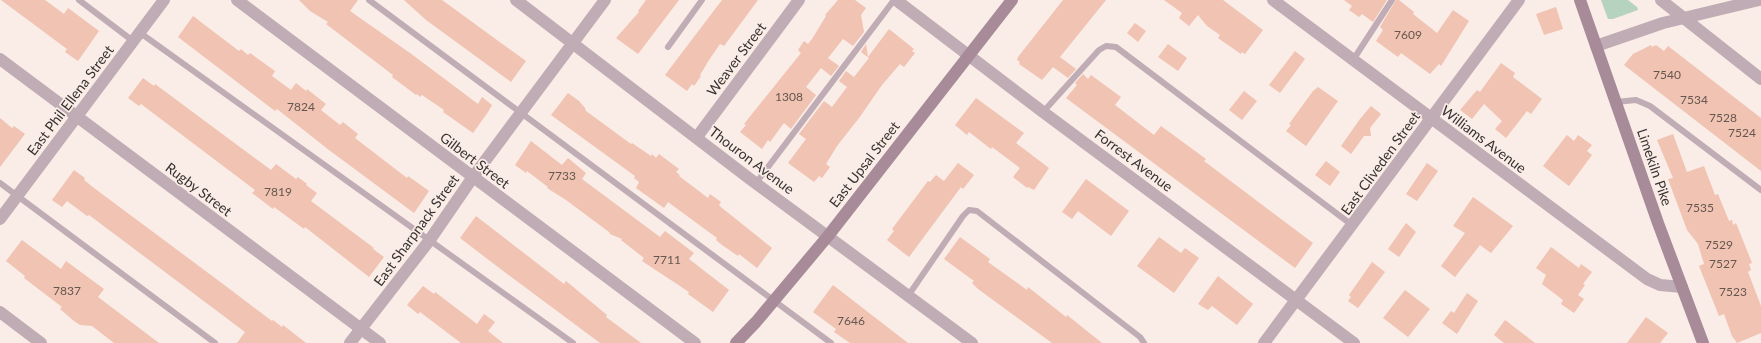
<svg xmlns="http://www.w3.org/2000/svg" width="1761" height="343" viewBox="0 0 1761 343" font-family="Lato,sans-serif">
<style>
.green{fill:#b6d3c0}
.building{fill:#f0c3b2}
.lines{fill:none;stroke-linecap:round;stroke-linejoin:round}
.lane{stroke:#bfacb5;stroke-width:6}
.street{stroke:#bfacb5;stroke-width:12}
.secondary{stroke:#a78b99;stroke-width:12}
.labels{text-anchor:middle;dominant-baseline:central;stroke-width:3.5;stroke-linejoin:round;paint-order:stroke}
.number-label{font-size:12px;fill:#655650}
.street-label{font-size:14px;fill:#373230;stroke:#faece6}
</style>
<rect width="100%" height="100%" fill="#faece6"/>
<!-- green -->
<path class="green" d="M1601,0H1628L1637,7L1638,10L1613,19H1608Z"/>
<!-- building -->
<g class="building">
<path d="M1,0H45L64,14L68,8L99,31L78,61L65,52L67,49Z"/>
<path d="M299,0H358L350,11L410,53L478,104L482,97L492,105L488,112L473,133L443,112L444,110L422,95L420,97L417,94L416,95L392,77L393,75L326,24L328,22L310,11Z"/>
<path d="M404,0H442L526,61L511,82L426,20Z"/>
<path d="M646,0H679L638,54L616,38L639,12L638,11Z"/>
<path d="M722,0H758L724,46L720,44L709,60L700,75L701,76L694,86L692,84L687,91L665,75Z"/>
<path d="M838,0H855L866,8L861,15L864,32L853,46L843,39L828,58L839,66L831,76L821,68L806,87L816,95L791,129L784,123L770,142L768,140L762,149L740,132L746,125L744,124L801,53L798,50L804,41L808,44L812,39L826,16L825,15Z"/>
<path d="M1063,0H1106L1060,57L1076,69L1068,78L1053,67L1042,80L1019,64L1020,62L1017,60L1018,57Z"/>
<path d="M1164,0H1223L1263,30L1245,54L1242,52L1241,54L1218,38L1220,35L1207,26L1198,15L1189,26L1179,18L1182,13Z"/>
<path d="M1344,0H1387L1373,22L1362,14L1359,17L1349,10L1352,6Z"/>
<path d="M1396,0H1399L1414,12L1413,14L1437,33L1453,10L1469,21L1441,66L1439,64L1430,74L1401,53L1398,57L1376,41L1383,30L1380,27Z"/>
<path d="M1556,7L1563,29L1544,35L1536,14Z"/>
<path d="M193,16L239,51L241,49L248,55L250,53L275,71L272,76L291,90L296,83L306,91L307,89L326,104L321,110L340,125L343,122L358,134L355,138L407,178L408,176L429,191L414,213L329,150L277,109L275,111L178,37Z"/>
<path d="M1135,23L1146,31L1138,42L1127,33Z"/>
<path d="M889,29L914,49L912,51L915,53L904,67L900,64L882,85L859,118L837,146L826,164L830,167L822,178L819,176L814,182L788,163L806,139L799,134L824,101L832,107L847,87L839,81L846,71L854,77L869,58L861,52L866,44L868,57Z"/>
<path d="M1168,44L1187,58L1178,71L1158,57Z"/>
<path d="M1651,45L1652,47L1656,45L1664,51L1668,46L1761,118V171L1624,65L1633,54Z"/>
<path d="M1295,51L1305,59L1280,93L1269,85Z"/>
<path d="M1501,63L1515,73L1513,77L1542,99L1531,114L1527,111L1506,138L1495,129L1502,121L1484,104L1472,119L1460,110L1477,90L1480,92Z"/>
<path d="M1083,74L1088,79L1091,75L1121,97L1115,105L1154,135L1161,126L1206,159L1204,161L1313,243L1295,268L1066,98L1077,85L1075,83Z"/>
<path d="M143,78L154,86L155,84L271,170L276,164L296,179L298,177L307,184L306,185L317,193L311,201L374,248L373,249L384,257L369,277L305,227L304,229L274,207L273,209L252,193L255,190L141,104L139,106L128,98Z"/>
<path d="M1318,87L1338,101L1306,146L1286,131L1291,125L1289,124L1313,91Z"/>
<path d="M1244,91L1257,101L1242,120L1229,110Z"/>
<path d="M568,93L579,101L585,108L586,111L631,144L632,143L651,156L652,154L656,158L659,154L679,169L676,172L680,175L679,176L708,198L710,194L721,202L719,205L722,208L772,248L757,268L739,254L738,256L722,245L716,240L717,238L668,202L664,208L636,188L639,182L634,178L635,176L551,115Z"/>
<path d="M976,98L1024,133L1016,143L1049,168L1034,190L1028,187L1027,188L1013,177L1020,168L992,147L991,149L969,132L967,135L955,125Z"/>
<path d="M1371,106L1381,114L1370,128L1371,136H1364L1351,154L1341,146L1360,119Z"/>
<path d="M0,118L12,128L14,126L25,134L0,167Z"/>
<path d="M1673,134L1687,172L1704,166L1715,195L1718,194L1729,221L1732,220L1733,225L1736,223L1752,263L1749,264L1751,270L1748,272L1761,306V333L1737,343L1732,336L1724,314L1719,316L1699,266L1704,264L1698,244L1687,230L1668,179L1673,178L1657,140Z"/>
<path d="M1567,135L1574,141L1578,135L1592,145L1587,151L1592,155L1569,186L1543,166Z"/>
<path d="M531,141L562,165L568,158L586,173L582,179L660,237L665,231L694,253L689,259L729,290L713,312L688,294L689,292L642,261L644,258L621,240L622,239L610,234L609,232L566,200L547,188L548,187L527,171L526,173L515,165Z"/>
<path d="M1326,161L1340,172L1330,186L1315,175Z"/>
<path d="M958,163L974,175L963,189L961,187L909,257L887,240L894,231L892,229L928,181L930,182L936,175L944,181Z"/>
<path d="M1427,163L1438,171L1417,201L1406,194Z"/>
<path d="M74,170L85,178L84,180L94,188L219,281L272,321L273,320L282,327L283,325L306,343H237L245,332L89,215L87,216L67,201L62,207L52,200Z"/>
<path d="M1086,179L1129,211L1111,236L1078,211L1072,219L1062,212Z"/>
<path d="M1473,197L1513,226L1491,253L1480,245L1455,277L1441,266L1465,233L1453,226Z"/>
<path d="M476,216L564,284L566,281L607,315L606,317L641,343H600L494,264L460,238Z"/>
<path d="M1406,223L1416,232L1399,257L1388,249Z"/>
<path d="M960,237L990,259L988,262L1027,290L1028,287L1066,317L1067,315L1102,343H1052L978,289L972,283L974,281L944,259Z"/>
<path d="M1159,237L1181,253L1185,248L1199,258L1174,293L1137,266Z"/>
<path d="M22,240L61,269L66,261L104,289L98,297L159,343H114L92,326L80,325L74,321L60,309L62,307L24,278L25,276L6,261Z"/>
<path d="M1551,247L1579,268L1581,264L1592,272L1583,284L1585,285L1578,295L1584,299L1574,313L1561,304L1563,300L1542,284L1546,275L1536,268Z"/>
<path d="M1372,262L1385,272L1358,308L1348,301L1351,297L1349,295Z"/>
<path d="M1218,276L1253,304L1237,325L1212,306L1208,310L1198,304Z"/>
<path d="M833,285L873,316L908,343H850L834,332L836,329L813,312Z"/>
<path d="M423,286L434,294L435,292L477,324L484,314L495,322L488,331L503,343H461L420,312L418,314L407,305Z"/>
<path d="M1405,290L1430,309L1408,337L1383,318Z"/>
<path d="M1467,293L1478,301L1457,334L1442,323L1451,311L1454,313Z"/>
<path d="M1646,317L1668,333L1660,343H1627Z"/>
<path d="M1505,320L1535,343H1504L1494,335Z"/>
</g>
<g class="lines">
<!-- lane -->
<g class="lane">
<path d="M79,0L133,41"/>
<path d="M369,0L831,343"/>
<path d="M139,32L573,343"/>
<path d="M668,47L702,0"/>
<path d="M1353,60L1392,0"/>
<path d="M1616,102L1636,100L1650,106L1761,190"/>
<path d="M1043,112L1099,50L1106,46L1116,47L1352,225"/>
<path d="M0,183L215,343"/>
<path d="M756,183L894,0"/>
<path d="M908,296L963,216L969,210L977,211L1140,337L1144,343"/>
</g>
<!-- street -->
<g class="street">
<path d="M237,0L695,343"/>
<path d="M516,0L750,179L972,343"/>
<path d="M896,0L1043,112L1354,343"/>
<path d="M1273,0L1647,279L1660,285L1682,287"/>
<path d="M1661,0L1761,79"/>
<path d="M1596,46L1663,23L1759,0"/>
<path d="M0,59L380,343"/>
<path d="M697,137L799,0"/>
<path d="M0,219L164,0"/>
<path d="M0,312L41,343"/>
<path d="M350,343L429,241L473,177L605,0"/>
<path d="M1264,343L1519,0"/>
</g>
<!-- secondary -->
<g class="secondary">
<path d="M1580,0L1658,223L1703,343"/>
<path d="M736,343L756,322L828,236L1012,0"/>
</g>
</g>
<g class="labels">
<!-- number labels -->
<g class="number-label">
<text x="1408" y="34">7609</text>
<text x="1667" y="74">7540</text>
<text x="789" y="96">1308</text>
<text x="1694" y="99">7534</text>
<text x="301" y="106">7824</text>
<text x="1723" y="117">7528</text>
<text x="1742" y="132">7524</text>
<text x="562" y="175">7733</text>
<text x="278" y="191">7819</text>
<text x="1700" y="207">7535</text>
<text x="1719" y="244">7529</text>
<text x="667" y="259">7711</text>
<text x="1723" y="263">7527</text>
<text x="67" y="290">7837</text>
<text x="1733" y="291">7523</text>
<text x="851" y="320">7646</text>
</g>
<!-- street labels -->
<g class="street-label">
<text transform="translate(736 59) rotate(-53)">Weaver Street</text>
<text transform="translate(70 100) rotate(-53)">East Phil Ellena Street</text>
<text transform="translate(1484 139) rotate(37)">Williams Avenue</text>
<text transform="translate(475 160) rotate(37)">Gilbert Street</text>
<text transform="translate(752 160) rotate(37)">Thouron Avenue</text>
<text transform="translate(1134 160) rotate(37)">Forrest Avenue</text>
<text transform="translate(1380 163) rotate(-54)">East Cliveden Street</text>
<text transform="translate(864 164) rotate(-52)">East Upsal Street</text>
<text transform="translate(1655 167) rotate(71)">Limekiln Pike</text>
<text transform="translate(199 189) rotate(37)">Rugby Street</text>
<text transform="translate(416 230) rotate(-54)">East Sharpnack Street</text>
</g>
</g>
</svg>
